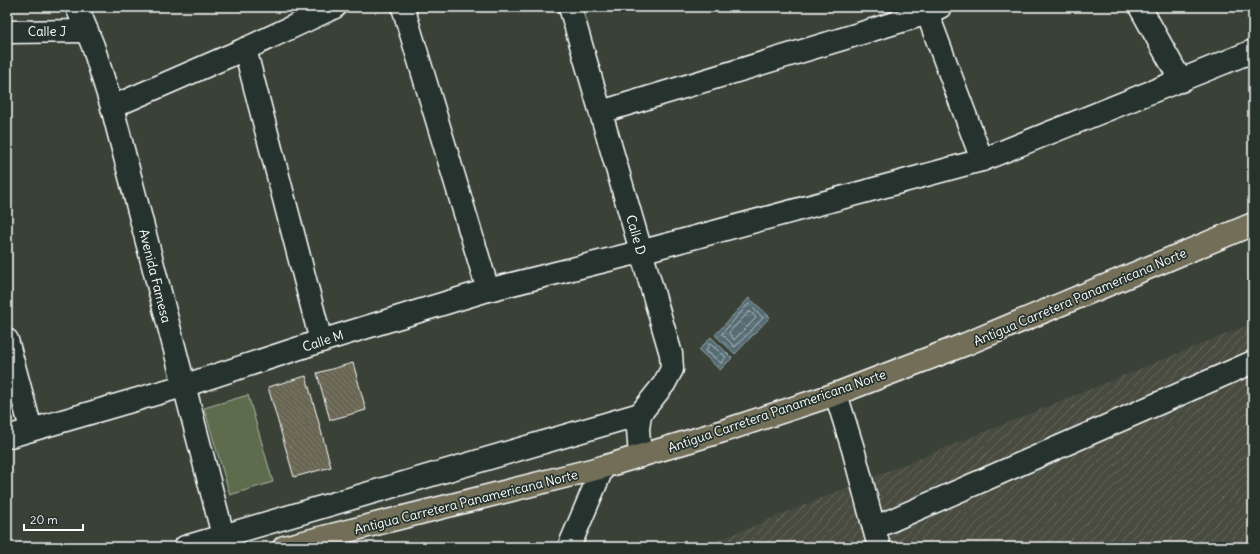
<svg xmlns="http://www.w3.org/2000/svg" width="1260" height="554" viewBox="0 0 1260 554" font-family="Delius,sans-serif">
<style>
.industrial{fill:url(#industrial-furrows)}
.grass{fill:#5d6c4e;stroke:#aeb6a6}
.water{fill:url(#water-waves);stroke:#99a7ab}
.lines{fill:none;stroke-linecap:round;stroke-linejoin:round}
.shore{stroke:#bbc4c7;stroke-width:1}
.building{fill:url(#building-back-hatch);stroke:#fff}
.minor-casing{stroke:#fff;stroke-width:25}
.major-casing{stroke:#fff;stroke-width:25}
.minor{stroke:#26332d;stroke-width:22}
.major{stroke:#726e59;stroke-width:22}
.labels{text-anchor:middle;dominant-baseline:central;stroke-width:3.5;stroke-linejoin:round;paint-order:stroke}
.street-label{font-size:13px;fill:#fff;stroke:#26332d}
</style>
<defs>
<pattern id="industrial-furrows" width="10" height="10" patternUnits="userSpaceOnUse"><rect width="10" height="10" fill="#484c40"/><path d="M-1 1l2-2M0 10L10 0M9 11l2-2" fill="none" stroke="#63675d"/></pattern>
<pattern id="water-waves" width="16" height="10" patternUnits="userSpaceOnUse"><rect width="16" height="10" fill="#556c73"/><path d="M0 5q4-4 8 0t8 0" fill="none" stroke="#6e8288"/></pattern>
<pattern id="building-back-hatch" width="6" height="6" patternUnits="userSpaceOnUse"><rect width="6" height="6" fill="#696552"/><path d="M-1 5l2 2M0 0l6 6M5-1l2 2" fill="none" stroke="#807c6c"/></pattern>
</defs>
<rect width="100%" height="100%" fill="#3a4238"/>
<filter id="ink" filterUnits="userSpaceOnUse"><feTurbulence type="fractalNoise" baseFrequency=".025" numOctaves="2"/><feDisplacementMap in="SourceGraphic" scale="8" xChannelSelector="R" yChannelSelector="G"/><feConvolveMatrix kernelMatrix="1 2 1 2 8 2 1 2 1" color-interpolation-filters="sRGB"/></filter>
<g filter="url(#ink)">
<!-- industrial -->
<path class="industrial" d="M1253,323V547H701Z"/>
<!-- grass -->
<path class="grass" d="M248,395L273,482L230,495L204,408Z"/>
<!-- water -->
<g class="water">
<path d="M749,298L770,317L735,354L715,335Z"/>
<path d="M711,337L732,358L720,370L699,350Z"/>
</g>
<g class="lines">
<!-- shore -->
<g class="shore">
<path d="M749,304L763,318L735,347L722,334Z"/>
<path d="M749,312H751L756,318L734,340L729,333Z"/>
<path d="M710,344L726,357L721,363L706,351Z"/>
</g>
</g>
<!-- building -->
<g class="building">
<path d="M353,363L366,410L330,420L317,373Z"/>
<path d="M306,376L331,467L294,477L268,387Z"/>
</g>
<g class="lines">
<defs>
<g id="minor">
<path d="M77,7L93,46L112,107L226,547"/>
<path d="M403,7L488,290"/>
<path d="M570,7L671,354L672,369L664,384L640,414L638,429L640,456"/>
<path d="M925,7L982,160"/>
<path d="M1140,7L1181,81"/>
<path d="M7,32L87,31"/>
<path d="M245,49L321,341"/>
<path d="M112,107L245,49L335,7"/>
<path d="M601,112L928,13L940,7"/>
<path d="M7,340L31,429"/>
<path d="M836,394L853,449L879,547"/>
<path d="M7,437L183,386L321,341L488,290L640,252L982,160L1253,51"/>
<path d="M874,528L1253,362"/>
<path d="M185,547L640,414"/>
<path d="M569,547L603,467"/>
</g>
<path id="major" d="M284,547L603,467L723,431L836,394L966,344L1253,224"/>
</defs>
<!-- minor casing -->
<use href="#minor" class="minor-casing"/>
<!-- major casing -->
<use href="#major" class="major-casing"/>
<!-- minor -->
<use href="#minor" class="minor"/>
<!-- major -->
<use href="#major" class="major"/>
</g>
</g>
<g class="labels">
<!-- street labels -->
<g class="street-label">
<text x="47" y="31">Calle J</text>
<text transform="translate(636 235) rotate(74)">Calle D</text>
<text transform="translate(155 276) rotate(76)">Avenida Famesa</text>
<text transform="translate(1080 297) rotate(-23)">Antigua Carretera Panamericana Norte</text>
<text transform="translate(323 341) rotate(-18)">Calle M</text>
<text transform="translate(777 411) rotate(-19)">Antigua Carretera Panamericana Norte</text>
<text transform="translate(466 502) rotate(-14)">Antigua Carretera Panamericana Norte</text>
</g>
</g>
<!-- margin -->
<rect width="1260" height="554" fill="none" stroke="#26332d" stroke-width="24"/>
<rect x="12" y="12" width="1236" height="530" fill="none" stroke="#fff" stroke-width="1.5" filter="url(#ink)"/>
<!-- scale -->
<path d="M24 524v6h59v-6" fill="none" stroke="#ffffff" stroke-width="2"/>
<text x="30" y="524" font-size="12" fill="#ffffff" stroke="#26332d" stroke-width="3" paint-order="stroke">20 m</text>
</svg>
